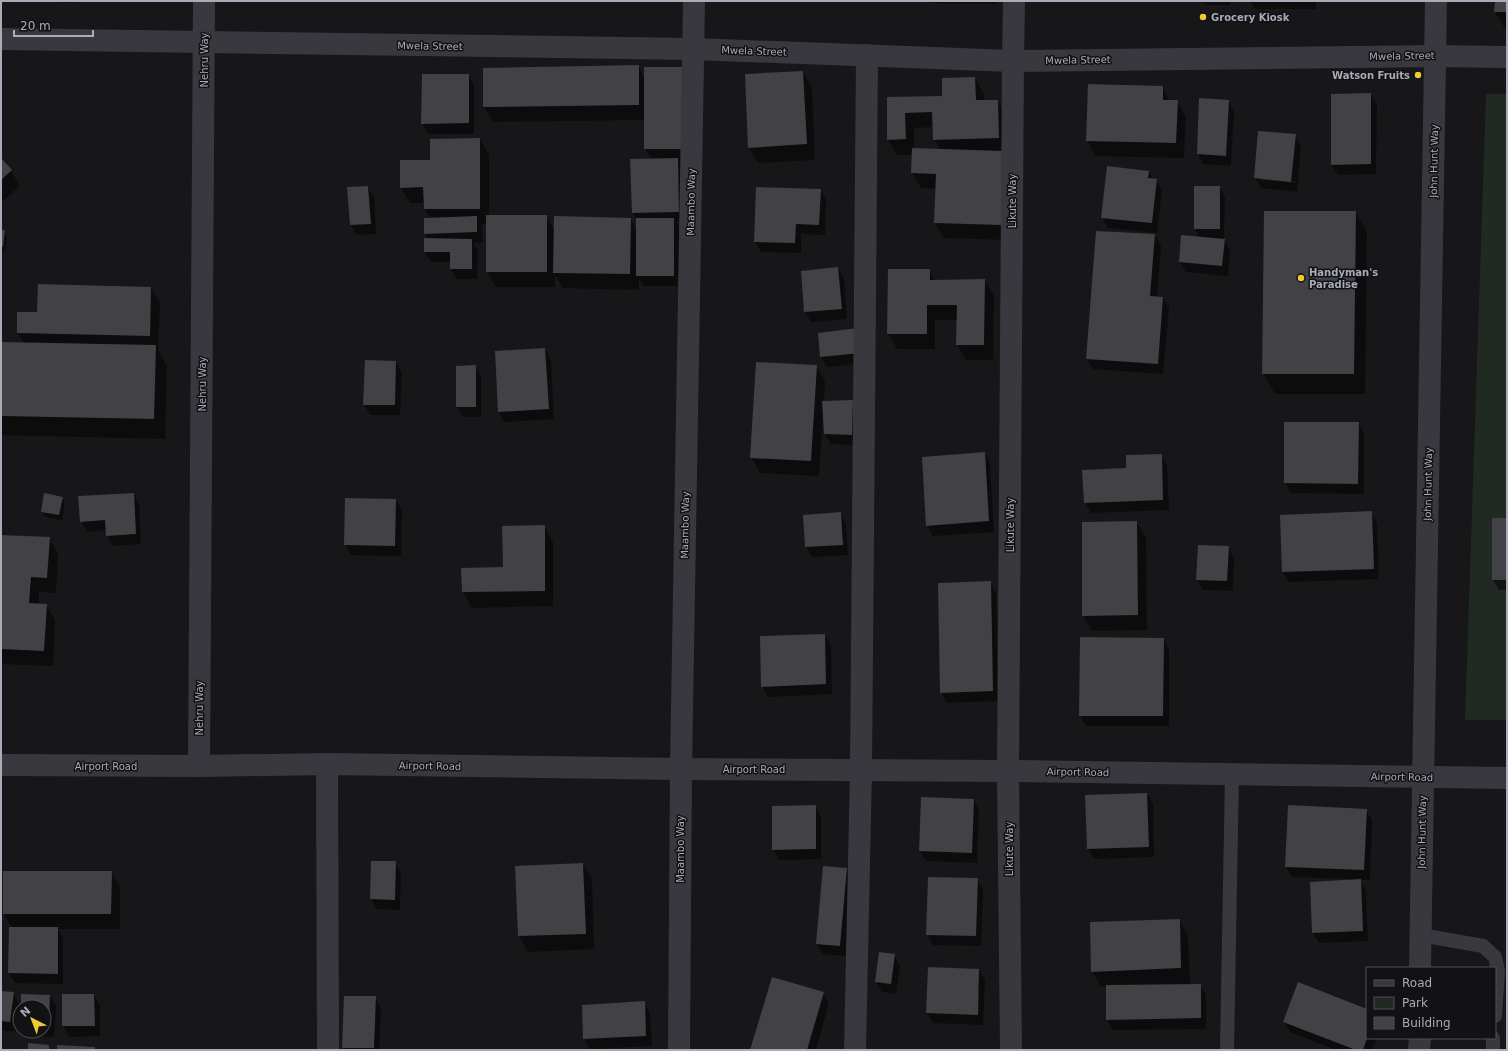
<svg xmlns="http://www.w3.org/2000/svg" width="1508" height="1051" viewBox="0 0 1508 1051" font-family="'DejaVu Sans',sans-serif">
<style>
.green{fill:#212923}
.shadow{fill:#0007;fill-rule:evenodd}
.building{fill:#414146}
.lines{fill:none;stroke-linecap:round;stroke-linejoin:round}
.service{stroke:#38383e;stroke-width:14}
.minor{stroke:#38383e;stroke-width:22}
.tertiary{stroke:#38383e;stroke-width:22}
.poi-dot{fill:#efca38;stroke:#121214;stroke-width:1.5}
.labels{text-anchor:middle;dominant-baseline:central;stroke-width:3;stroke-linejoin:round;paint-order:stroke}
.poi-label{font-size:10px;font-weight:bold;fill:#a9acb8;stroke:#121214;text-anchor:start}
.street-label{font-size:10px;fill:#a9acb8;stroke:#121214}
</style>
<rect width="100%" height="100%" fill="#171719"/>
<!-- green -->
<path class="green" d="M1486,94H1507V720H1465Z"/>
<!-- shadow -->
<g class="shadow">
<path d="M21,1H76L75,3Z"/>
<path d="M929,1H997V4L930,3Z"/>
<path d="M1203,1H1230V5H1205Z"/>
<path d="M1250,1H1316V9H1255Z"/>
<path d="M1354,1H1408L1355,2Z"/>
<path d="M1496,1H1507V32L1495,12Z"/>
<path d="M638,66L692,164H680L683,169L684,222H676L680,229V286H643L639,278V290L563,288L555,275V287H496L487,272V224H481L482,227L483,242L473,243L478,250L477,279H457L451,269V262H431L425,252L428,239L425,234L430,218L425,209L424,203H410L401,188L431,161L480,139L489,155V216H546L555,231L631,219L637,230V221L633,213L631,160L651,159L645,148V120L493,122L484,107Z"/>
<path d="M803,72L812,88L815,160L758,163L749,148Z"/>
<path d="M468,75L474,85V134H428L422,123Z"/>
<path d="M975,78L984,94V101H998L1006,116L1009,240L944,238L935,223L937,189L921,188L912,172L913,155H897L888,140V98L943,97ZM934,127V139L940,149H914V128Z"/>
<path d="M1162,87L1170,101H1177L1186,117L1184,158L1096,156L1087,140Z"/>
<path d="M1371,94L1377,105L1376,174L1338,175L1332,165Z"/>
<path d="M1228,101L1234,112L1231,166L1203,164L1198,154Z"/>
<path d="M1295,135L1301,146L1297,192L1261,188L1255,178ZM1260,178L1297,181L1296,183L1260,180Z"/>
<path d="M1,159L11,171L20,186L1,203Z"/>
<path d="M1149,172L1153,180H1156L1162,190L1157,233L1108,228L1102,217Z"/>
<path d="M368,187L374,197L376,234L357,235L351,225L348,188Z"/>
<path d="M1219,187L1225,197L1224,239L1230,250L1228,276L1186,272L1180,262L1182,236L1200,238L1195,229Z"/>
<path d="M820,190L826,200L825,235L801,234V253L761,252L755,242Z"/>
<path d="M1355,212L1367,232L1365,394H1275L1263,373Z"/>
<path d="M1,231H4L7,236L5,252L1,251Z"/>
<path d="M1155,235L1161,246L1157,298H1163L1169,308L1163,374L1093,369L1087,359Z"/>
<path d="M838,268L844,279L847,319L811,322L805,311Z"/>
<path d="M929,270L935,281L985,280L994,296L993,360H966L957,345L958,320H935V349H897L888,333Z"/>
<path d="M151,288L160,303L158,350L167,366L165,439L1,435V343H24L18,333L38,313Z"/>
<path d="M819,333L863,339L866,363L827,367L821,357Z"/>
<path d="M545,349L551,360L554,419L504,422L499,412Z"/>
<path d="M396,362L402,373L400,415H370L364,404Z"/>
<path d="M475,366L481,376V417H463L457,407Z"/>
<path d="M816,366L825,381L824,402L853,401L859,411L858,445L831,444L825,434L823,417L819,476L760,473L751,457Z"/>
<path d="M1358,423L1364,433V494L1291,493L1285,483Z"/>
<path d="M985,453L990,464L994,532L933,536L927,526Z"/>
<path d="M1161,455L1167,465L1169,510L1091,513L1085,502L1127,469Z"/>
<path d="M133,494L139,504L141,544L113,546L107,535V530L87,532L81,521Z"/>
<path d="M62,498L65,502L62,520L45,517L42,512Z"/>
<path d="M396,500L402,510L401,556L351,555L345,544Z"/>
<path d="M1371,512L1377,523L1379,579L1289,582L1283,572Z"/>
<path d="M840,513L846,524L848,555L812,557L806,547L804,516Z"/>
<path d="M1493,519H1507V590H1499L1493,580Z"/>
<path d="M1137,522L1146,538L1147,630L1092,631L1083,615Z"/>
<path d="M544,526L553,542V606L472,608L463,592L462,569L504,568Z"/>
<path d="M1,536L49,538L58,554L56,593L39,592V604L46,605L55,620L53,666L1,664Z"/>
<path d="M1228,547L1234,558L1233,591L1203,590L1197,580Z"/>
<path d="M990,582L996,593L998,701L947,703L941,692Z"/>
<path d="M825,635L831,645L832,694L768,697L762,686Z"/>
<path d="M1163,639L1169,649V726H1086L1080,716Z"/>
<path d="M1147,794L1153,804L1154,857L1094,859L1088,849L1086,796Z"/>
<path d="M974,800L979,810L977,863L926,861L920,851Z"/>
<path d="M815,806L821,817V859L779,860L773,849Z"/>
<path d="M1366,810L1372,820L1370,880H1360L1366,891L1368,941L1319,943L1313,933L1311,883L1350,881V879L1292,877L1286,867Z"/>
<path d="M372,862H395L401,873L400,910L377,909L371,899Z"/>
<path d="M583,864L592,879L594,949L528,952L519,936L516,867Z"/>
<path d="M846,869L852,879L845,956L823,954L817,944Z"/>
<path d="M111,872L120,887V929H58L63,939V984L15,983L9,973L10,928H12L4,914Z"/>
<path d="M977,879L983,889L981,946L933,945L927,934Z"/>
<path d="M1179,920L1188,936L1190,985H1200L1206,995V1029L1113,1030L1107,1020V987H1101L1092,971Z"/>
<path d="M894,955L900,965L896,994L882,992L876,982Z"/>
<path d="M979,970L985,980L983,1025L933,1023L927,1013Z"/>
<path d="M1,992L13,993L19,1004L16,1032L1,1030Z"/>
<path d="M823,993L829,1003L816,1050H751Z"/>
<path d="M63,995H94L100,1005V1036L69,1037L63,1026Z"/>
<path d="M50,996L56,1006L54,1037L27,1036L24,1031H44V1007H22Z"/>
<path d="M375,997L381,1008L379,1050H345L343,1047Z"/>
<path d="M644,1002L650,1013L652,1046L590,1049L584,1039L583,1006Z"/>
<path d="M1367,1010V1038H1377L1372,1050H1336L1290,1032L1284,1022Z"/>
</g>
<!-- building -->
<g class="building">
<path d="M1495,1H1507V12H1494Z"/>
<path d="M639,65V105L483,107V68Z"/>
<path d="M644,67H684L683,149H644Z"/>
<path d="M803,71L807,144L748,148L745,74Z"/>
<path d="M422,74H469V123L421,124Z"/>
<path d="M975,77L976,100H998L999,138L933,140L932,112L905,113L906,139L887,140V97L942,96V78Z"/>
<path d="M1088,84L1163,86V100H1178L1176,143L1086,141Z"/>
<path d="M1371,93V164L1331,165V94Z"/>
<path d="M1199,98L1229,100L1226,156L1197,154Z"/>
<path d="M1258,131L1296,134L1291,182L1254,178Z"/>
<path d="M480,138V209H424L423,187L400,188V160H430V139Z"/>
<path d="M912,148L1004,151L1001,225L934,223L936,174L911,173Z"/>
<path d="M1,158L12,170L1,180Z"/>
<path d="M678,158L679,212L632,213L630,159Z"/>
<path d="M1107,166L1149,171L1148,178L1157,179L1152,223L1101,218Z"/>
<path d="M368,186L371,224L350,225L347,187Z"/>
<rect x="1194" y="186" width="26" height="43"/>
<path d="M756,187L821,189L819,225L796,224L795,243L754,242Z"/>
<path d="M1264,211H1356L1354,374H1262Z"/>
<rect x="486" y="215" width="61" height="57"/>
<path d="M477,216V232L424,234V218Z"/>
<path d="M554,216L631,218L630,274L553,273Z"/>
<rect x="636" y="218" width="38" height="58"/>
<path d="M1,230H5L3,247H1Z"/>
<path d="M1096,231L1155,234L1150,296L1163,297L1158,364L1086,359Z"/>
<path d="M1181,235L1225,239L1222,266L1179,262Z"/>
<path d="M424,238L472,239V269H450V252H424Z"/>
<path d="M838,267L842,309L804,312L801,271Z"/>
<path d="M888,269H930V280L985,279L984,345H956L957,305H927V334H887Z"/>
<path d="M38,284L151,287L150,336L17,333V312H37Z"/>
<path d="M858,328L861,353L820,357L818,333Z"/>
<path d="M1,342L156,345L154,419L1,416Z"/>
<path d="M545,348L549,409L498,412L495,351Z"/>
<path d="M365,360L396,361L395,405H363Z"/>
<path d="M756,362L817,365L811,461L750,458Z"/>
<path d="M476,365V407H456V366Z"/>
<path d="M853,400L852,435L824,434L822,401Z"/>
<path d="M1284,422H1359L1358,484L1284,483Z"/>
<path d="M985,452L989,521L926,526L922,457Z"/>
<path d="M1162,454L1163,500L1084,503L1082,470L1126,468V455Z"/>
<path d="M44,493L63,497L59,515L41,512Z"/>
<path d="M134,493L136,534L106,536L105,520L80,522L78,496Z"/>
<path d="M345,498L396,499L395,546L344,545Z"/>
<path d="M1372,511L1374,569L1282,572L1280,515Z"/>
<path d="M841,512L843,545L805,547L803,515Z"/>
<rect x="1492" y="518" width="15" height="62"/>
<path d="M1137,521L1138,615L1082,616V522Z"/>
<path d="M545,525V591L462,592L461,568L503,567L502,526Z"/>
<path d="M1,535L50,537L47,578L31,577L29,603L47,604L44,651L1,649Z"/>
<path d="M1198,545L1229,546L1227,581L1196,580Z"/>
<path d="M991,581L993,691L940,693L938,583Z"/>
<path d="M825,634L826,684L761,687L760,636Z"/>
<path d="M1080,637L1164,638L1163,716H1079Z"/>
<path d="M1147,793L1149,847L1087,849L1085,795Z"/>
<path d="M921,797L974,799L972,853L919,851Z"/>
<path d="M816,805V849L772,850V806Z"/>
<path d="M1288,805L1367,809L1364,870L1285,867Z"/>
<path d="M371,861H396L395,900L370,899Z"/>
<path d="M583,863L586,934L518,936L515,866Z"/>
<path d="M823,866L847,868L840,946L816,944Z"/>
<path d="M3,871H112L111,914H3Z"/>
<path d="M928,877L978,878L976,936L926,935Z"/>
<path d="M1361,879L1363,931L1312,933L1310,882Z"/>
<path d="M1180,919L1181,968L1091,972L1090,922Z"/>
<path d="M9,927H58V974L8,973Z"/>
<path d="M879,952L895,954L891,984L875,982Z"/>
<path d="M928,967L979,969L978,1015L926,1013Z"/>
<path d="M772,977L824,992L807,1050H750Z"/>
<path d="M1298,982L1367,1009V1038L1363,1050H1356L1283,1022Z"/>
<path d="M1201,984V1018L1106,1020V985Z"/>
<path d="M1,991L14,992L10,1022L1,1021Z"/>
<path d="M21,994L50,995L49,1027H44V1007H21Z"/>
<path d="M62,994H94L95,1026H62Z"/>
<path d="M344,996H376L374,1048H342Z"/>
<path d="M645,1001L646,1036L583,1039L582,1005Z"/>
<path d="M28,1043L49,1045V1050H28Z"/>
<path d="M57,1045L95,1047V1050H57Z"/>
</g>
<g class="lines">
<!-- service -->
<g class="service">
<path d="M1421,935L1483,946L1495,957L1498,971L1495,1016"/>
<path d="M1227,1050L1232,774"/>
<path d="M1493,1050V1038"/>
</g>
<!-- minor -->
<g class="minor">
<path d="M1,39L693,49L1013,61L1436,56L1507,57"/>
<path d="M327,764L328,1050"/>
<path d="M199,766L204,1"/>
<path d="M1420,968L1436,1"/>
<path d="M679,1050L681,769L694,1"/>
<path d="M855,1050L861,770L867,55"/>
<path d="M1011,1050L1008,771L1013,61L1014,1"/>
<path d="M1419,1050L1420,1038"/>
</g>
<!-- tertiary -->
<path class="tertiary" d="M1,765L199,766L327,764L681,769L1008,771L1507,778"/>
</g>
<!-- markers -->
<g class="poi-dot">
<circle cx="1203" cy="17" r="4"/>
<circle cx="1418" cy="75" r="4"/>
<circle cx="1301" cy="278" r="4"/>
</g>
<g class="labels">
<!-- poi labels -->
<g class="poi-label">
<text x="1211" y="17">Grocery Kiosk</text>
<text x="1410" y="75" text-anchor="end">Watson Fruits</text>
<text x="1309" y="272">Handyman's<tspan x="1309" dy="12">Paradise</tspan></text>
</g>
<!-- street labels -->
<g class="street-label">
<text transform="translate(430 46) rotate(1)">Mwela Street</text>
<text transform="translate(754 51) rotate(2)">Mwela Street</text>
<text transform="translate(1402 56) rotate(-1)">Mwela Street</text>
<text transform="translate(204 60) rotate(-90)">Nehru Way</text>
<text transform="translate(1078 60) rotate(-1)">Mwela Street</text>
<text transform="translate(1434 161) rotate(-89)">John Hunt Way</text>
<text transform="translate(1012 201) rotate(-90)">Likute Way</text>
<text transform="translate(691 202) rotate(-89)">Maambo Way</text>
<text transform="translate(202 384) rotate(-90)">Nehru Way</text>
<text transform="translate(1428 484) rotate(-89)">John Hunt Way</text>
<text transform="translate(685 525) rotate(-89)">Maambo Way</text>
<text transform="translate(1010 525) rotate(-90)">Likute Way</text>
<text transform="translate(199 708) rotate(-90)">Nehru Way</text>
<text x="106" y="766">Airport Road</text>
<text transform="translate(430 766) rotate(1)">Airport Road</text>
<text x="754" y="769">Airport Road</text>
<text transform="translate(1078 772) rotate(1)">Airport Road</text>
<text transform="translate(1402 777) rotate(1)">Airport Road</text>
<text transform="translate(1422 832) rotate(-89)">John Hunt Way</text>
<text transform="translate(680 849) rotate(-90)">Maambo Way</text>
<text transform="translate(1009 849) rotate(-90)">Likute Way</text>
</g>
</g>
<!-- border -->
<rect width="1508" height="1051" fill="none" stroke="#a9acb8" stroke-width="4"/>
<!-- legend -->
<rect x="1366" y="967" width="130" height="72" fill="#121214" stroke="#4e5056"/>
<rect x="1374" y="980" width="20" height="6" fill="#38383e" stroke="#4e5056"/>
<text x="1402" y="987" font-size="12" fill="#a9acb8">Road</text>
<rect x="1374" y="997" width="20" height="12" fill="#212923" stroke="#4e5056"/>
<text x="1402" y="1007" font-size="12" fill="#a9acb8">Park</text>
<rect x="1374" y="1017" width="20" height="12" fill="#414146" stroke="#4e5056"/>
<text x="1402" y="1027" font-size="12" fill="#a9acb8">Building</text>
<!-- north arrow -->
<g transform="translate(32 1019) rotate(318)"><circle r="19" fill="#121214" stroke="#4e5056"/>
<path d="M0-3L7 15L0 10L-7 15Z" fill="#efca38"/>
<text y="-6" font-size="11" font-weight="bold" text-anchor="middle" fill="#a9acb8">N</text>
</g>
<!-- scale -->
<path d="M14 30v6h79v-6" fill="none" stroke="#a9acb8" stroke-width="2"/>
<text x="20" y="30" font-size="12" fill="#a9acb8" stroke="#121214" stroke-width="3" paint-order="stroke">20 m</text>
</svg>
